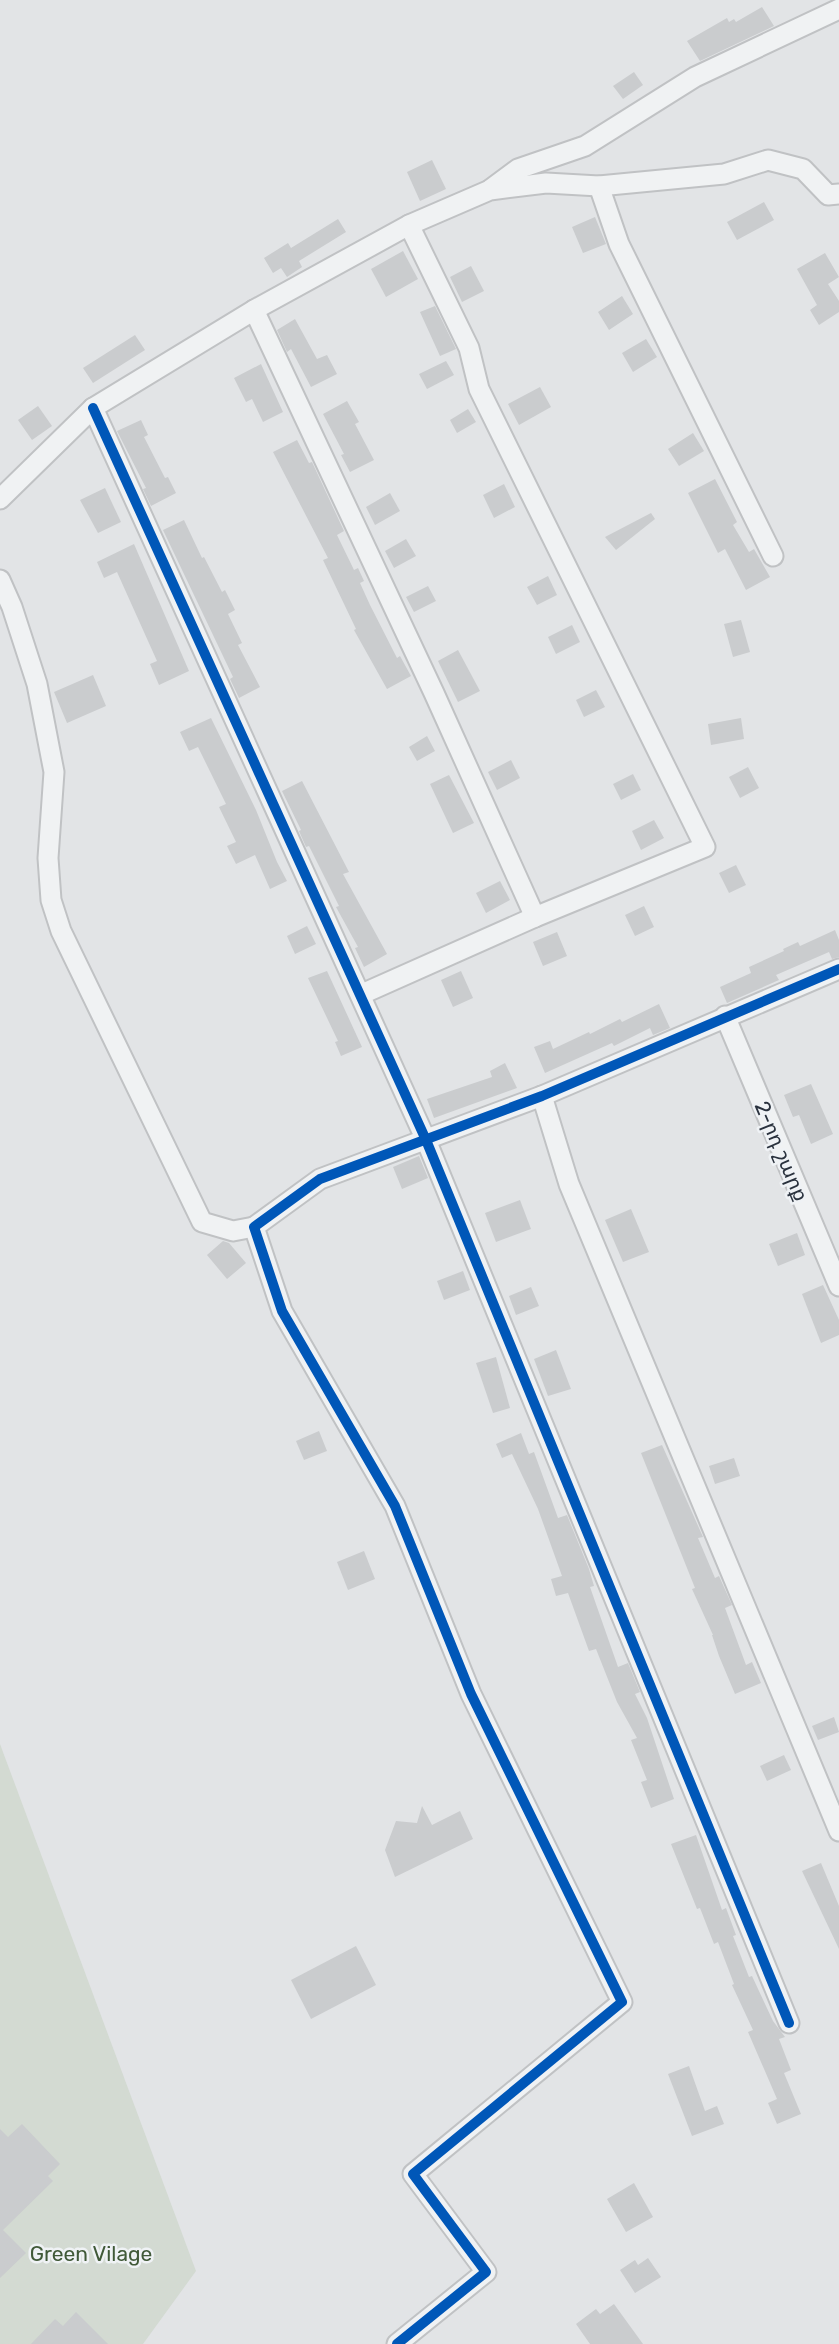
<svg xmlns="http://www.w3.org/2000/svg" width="839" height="2344" viewBox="0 0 839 2344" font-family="Rubik,'Noto Sans Armenian',sans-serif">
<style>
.green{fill:#d3dad2}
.building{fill:#caccce}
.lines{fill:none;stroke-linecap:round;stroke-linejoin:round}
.street-casing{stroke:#c0c2c4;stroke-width:23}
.street{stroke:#f0f2f3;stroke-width:19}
.cycleway-casing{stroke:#eff2f5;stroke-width:15}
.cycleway{stroke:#0057b8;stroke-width:10}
.labels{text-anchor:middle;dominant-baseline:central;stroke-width:5;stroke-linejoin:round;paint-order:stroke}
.street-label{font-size:21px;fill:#2a323e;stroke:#eff2f5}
.park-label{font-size:21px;fill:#405938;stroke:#eff2f5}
</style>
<rect width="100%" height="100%" fill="#e2e4e6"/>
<!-- green -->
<path class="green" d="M0,1744L196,2271L143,2344H0Z"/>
<!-- building -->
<g class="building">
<path d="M762,7L774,26L700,61L687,41L727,18L729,22L734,19L736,22Z"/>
<path d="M634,72L643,85L623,99L613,86Z"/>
<path d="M432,160L446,189L420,201L407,172Z"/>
<path d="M764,202L774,220L737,240L727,222Z"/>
<path d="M595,217L606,244L583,253L572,227Z"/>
<path d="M338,219L346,232L299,261L302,267L287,277L281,268L273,273L264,258L288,243L291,248Z"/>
<path d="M403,251L418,279L386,297L371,269Z"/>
<path d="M825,253L839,277L828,284L839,301V312L819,325L810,310L817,305L797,269Z"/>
<path d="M471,266L484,291L462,302L450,277Z"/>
<path d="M622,296L633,314L609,330L598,312Z"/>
<path d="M435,306L456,349L440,356L420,312Z"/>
<path d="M295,319L317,359L327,355L337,374L311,387L291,349L287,352L277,330Z"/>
<path d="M135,335L145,350L93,383L83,368Z"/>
<path d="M646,339L657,357L633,372L622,353Z"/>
<path d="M446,361L454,375L427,389L419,374Z"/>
<path d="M261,364L283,412L263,422L252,399L246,402L234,378Z"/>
<path d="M540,387L551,407L519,425L508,404Z"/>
<path d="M347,401L359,422L355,424L374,460L350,472L341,455L344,454L323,414Z"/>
<path d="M38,406L52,426L32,440L18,420Z"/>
<path d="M468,409L476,422L457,433L450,420Z"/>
<path d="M141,420L148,435L144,437L165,478L168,477L176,493L151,506L143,489L146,488L117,431Z"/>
<path d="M693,433L704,451L679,466L668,449Z"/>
<path d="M297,440L309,463L312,462L344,531L337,535L354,570L358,568L364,581L360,583L370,605L397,658L400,656L411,676L387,689L354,630L356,629L323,560L328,558L273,452Z"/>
<path d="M715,479L737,522L733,525L749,552L754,549L770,577L746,590L725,549L718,553L688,493Z"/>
<path d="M504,484L515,507L494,518L483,495Z"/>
<path d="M105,488L121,522L98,533L80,500Z"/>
<path d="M390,493L400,511L375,525L366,507Z"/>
<path d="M651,513L655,519L616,550L605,537Z"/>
<path d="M184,520L202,558L204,557L222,592L225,590L235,610L228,614L242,643L238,645L260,687L239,698L230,679L233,677L163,530Z"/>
<path d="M406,539L416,556L394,568L385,551Z"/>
<path d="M134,544L189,671L159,685L150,664L157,661L117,572L104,578L97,562Z"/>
<path d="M548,576L557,595L537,605L527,587Z"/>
<path d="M428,586L436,601L414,612L406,597Z"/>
<path d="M741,620L750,652L733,657L724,624Z"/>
<path d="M572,625L580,642L556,654L548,637Z"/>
<path d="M458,650L480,691L458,702L438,661Z"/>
<path d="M93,675L106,706L67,723L54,692Z"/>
<path d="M596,690L605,707L584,717L576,700Z"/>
<path d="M211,718L256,810L277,862L287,881L270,889L255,855L236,864L227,846L236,842L219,807L226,804L198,747L189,751L180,732Z"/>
<path d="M741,718L744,739L711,745L708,724Z"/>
<path d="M427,736L435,751L417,761L409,747Z"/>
<path d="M511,760L520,778L497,790L488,772Z"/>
<path d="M748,767L759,788L740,798L729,777Z"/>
<path d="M633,774L641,790L621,800L613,784Z"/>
<path d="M449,775L474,823L453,833L430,784Z"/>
<path d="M302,781L349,872L343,874L387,954L364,967L355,948L358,947L336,907L339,906L309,846L306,847L299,831L301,830L282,791Z"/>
<path d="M654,820L664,838L641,850L632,831Z"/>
<path d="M736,865L746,885L729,893L719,873Z"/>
<path d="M500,881L510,900L486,913L476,893Z"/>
<path d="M644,906L654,927L635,936L625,915Z"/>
<path d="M307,926L316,944L295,954L287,936Z"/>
<path d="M835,930L839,940V957L832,959L829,952L776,975L779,980L727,1003L720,987L751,973L749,967L784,951L783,949L798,942L800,946Z"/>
<path d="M557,932L567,956L543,966L533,942Z"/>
<path d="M327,971L362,1047L341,1056L335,1042L338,1041L308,978Z"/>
<path d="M461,971L473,998L453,1007L441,980Z"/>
<path d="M659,1004L670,1028L653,1035L650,1028L614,1046L612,1043L545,1073L534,1047L550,1041L553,1049L589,1032L590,1034L620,1019L622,1022Z"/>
<path d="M505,1063L517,1088L434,1118L427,1099L492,1077L490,1071Z"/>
<path d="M811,1084L833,1134L811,1144L799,1115L793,1117L784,1095Z"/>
<path d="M419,1156L428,1178L402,1189L393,1167Z"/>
<path d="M520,1200L531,1229L496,1242L485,1213Z"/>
<path d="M631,1209L649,1252L623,1262L605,1220Z"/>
<path d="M797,1233L805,1255L778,1266L769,1244Z"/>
<path d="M223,1241L229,1243L246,1263L227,1279L207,1255Z"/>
<path d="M463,1271L470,1290L444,1300L437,1281Z"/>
<path d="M823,1285L839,1320V1335L821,1343L802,1294Z"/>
<path d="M531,1287L539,1306L516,1315L509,1296Z"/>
<path d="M556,1350L571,1389L548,1396L534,1359Z"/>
<path d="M496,1357L510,1408L493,1413L476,1363Z"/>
<path d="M319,1431L327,1451L304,1460L296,1441Z"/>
<path d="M521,1433L529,1454L534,1452L558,1518L567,1515L589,1569L594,1586L590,1587L618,1667L628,1663L640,1692L635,1694L647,1718L674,1799L651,1808L641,1782L647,1780L631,1740L637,1738L617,1702L596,1649L589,1651L568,1593L556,1596L551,1579L562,1576L538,1509L512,1454L502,1458L496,1444Z"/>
<path d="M662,1445L703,1537L698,1538L715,1578L719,1576L732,1605L725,1608L746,1665L752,1662L761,1683L735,1694L719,1656L712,1635H713L692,1589L695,1588L641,1453Z"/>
<path d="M734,1458L740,1476L715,1484L709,1466Z"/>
<path d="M364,1551L375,1579L348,1590L337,1562Z"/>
<path d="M834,1717L839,1732L818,1740L812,1726Z"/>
<path d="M784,1755L791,1770L767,1781L760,1766Z"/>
<path d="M422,1806L432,1825L460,1811L473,1839L395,1877L385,1850L396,1821L417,1823Z"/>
<path d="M696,1835L722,1910L726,1908L736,1935L733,1936L749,1977L752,1976L773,2021L785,2037L779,2039L791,2070L784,2073L801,2114L777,2124L768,2103L777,2099L748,2032L753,2030L732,1985L734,1984L718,1942L714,1944L700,1908L697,1909L671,1844Z"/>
<path d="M821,1863L839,1906V1949L802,1871Z"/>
<path d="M356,1946L376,1985L311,2019L291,1980Z"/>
<path d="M689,2066L705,2111L717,2106L724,2124L692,2136L668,2074Z"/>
<path d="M22,2124L60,2164L48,2176L53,2181L3,2230L26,2253L0,2278V2129L8,2137Z"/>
<path d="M634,2183L653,2217L626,2232L607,2199Z"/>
<path d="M648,2258L661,2277L635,2293L620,2270L635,2260L638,2265Z"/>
<path d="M614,2304L643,2344H590L576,2324L596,2309L600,2314Z"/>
<path d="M76,2312L108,2344H31L55,2319L63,2326Z"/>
</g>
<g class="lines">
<defs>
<g id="street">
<path d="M599,186L619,244L773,556"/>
<path d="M491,189L518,169L585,146L695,77L839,9"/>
<path d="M254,310L434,693L535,917"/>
<path d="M93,408L426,1140L789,2023"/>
<path d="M0,499L93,408L254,310L409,225L490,190L546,183L599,186L724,174L768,160L803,169L828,195L839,194"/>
<path d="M0,580L12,607L37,684L54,772L48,858L51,900L61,931L202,1222L233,1231L254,1227"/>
<path d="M362,994L535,917L705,847L479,389L469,348L409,225"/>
<path d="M725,1016L839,1286"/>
<path d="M542,1096L569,1184L839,1831"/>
<path d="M397,2344L486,2272L413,2174L622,2002L471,1694L395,1506L282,1311L254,1227L320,1179L542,1096L839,969"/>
</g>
</defs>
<!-- street casing -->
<use href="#street" class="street-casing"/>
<!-- street -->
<use href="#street" class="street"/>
<defs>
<g id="cycleway">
<path d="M93,408L426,1140L789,2023"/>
<path d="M397,2344L486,2272L413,2174L622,2002L471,1694L395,1506L282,1311L254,1227L320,1179L542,1096L839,969"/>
</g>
</defs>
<!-- cycleway casing -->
<use href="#cycleway" class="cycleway-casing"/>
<!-- cycleway -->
<use href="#cycleway" class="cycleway"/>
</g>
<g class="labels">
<!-- street labels -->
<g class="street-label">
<text transform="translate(782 1151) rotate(67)">2-րդ շարք</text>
</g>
<!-- park labels -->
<g class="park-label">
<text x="91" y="2253">Green Vilage</text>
</g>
</g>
</svg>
